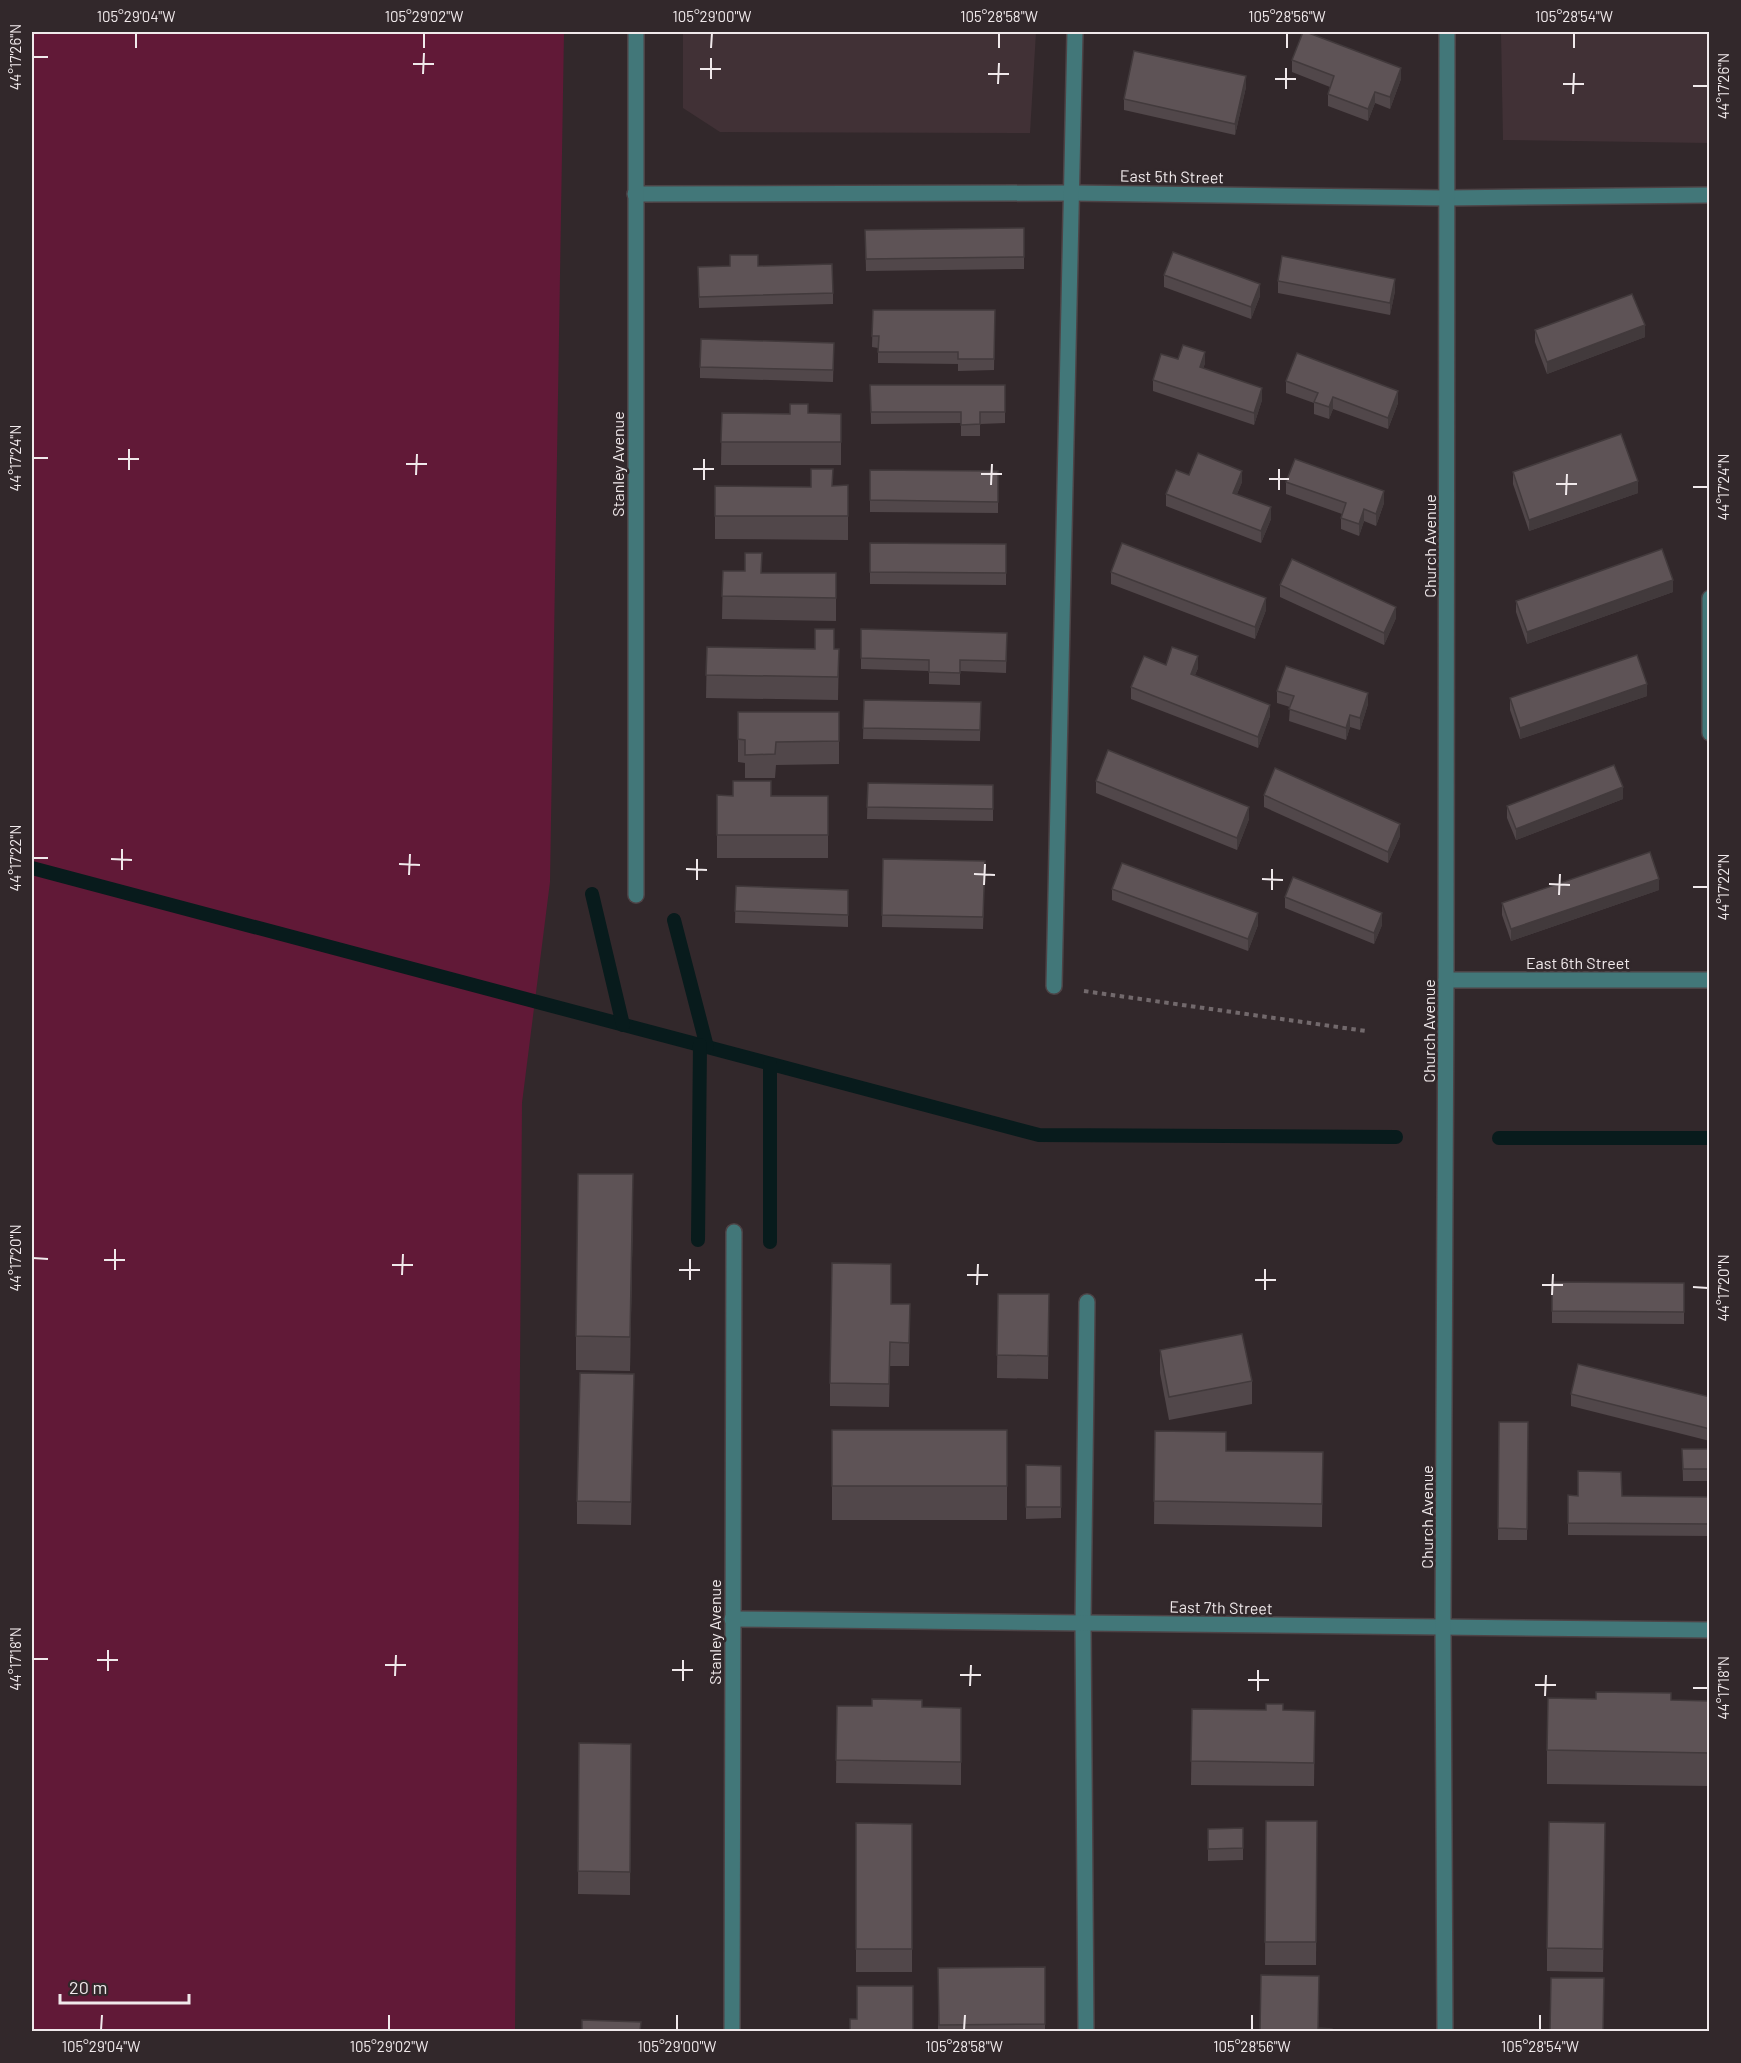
<svg xmlns="http://www.w3.org/2000/svg" width="1741" height="2063" viewBox="0 0 1741 2063" font-family="Barlow,sans-serif">
<style>
.built{fill:#413136}
.green{fill:#611937}
.lines{fill:none;stroke-linecap:round;stroke-linejoin:round}
.stream{stroke:#081b1c;stroke-width:14}
.service-casing{stroke:#4d4346;stroke-width:18}
.minor-casing{stroke:#4d4346;stroke-width:18}
.path{stroke:#72696c;stroke-width:4;stroke-dasharray:4.5 4.5;stroke-linecap:butt}
.service{stroke:#427779;stroke-width:15}
.minor{stroke:#427779;stroke-width:15}
.wall{fill:#51474a}
.shaded-wall{fill:#423a3c}
.building{fill:#5e5356;stroke:#423a3c;stroke-width:1.5}
.ticks{fill:none;stroke:#f0e9eb;stroke-width:2}
.labels{text-anchor:middle;dominant-baseline:central;stroke-width:5;stroke-linejoin:round;paint-order:stroke}
.street-label{font-size:16px;fill:#f0e9eb;stroke:#32282b}
.neatline{fill:none;stroke:#f0e9eb;stroke-width:2}
.ticks-label{font-size:15px;text-anchor:middle;fill:#f0e9eb}
</style>
<rect width="100%" height="100%" fill="#32282b"/>
<!-- built -->
<g class="built">
<path d="M683,32H1036L1030,133L720,132L683,108Z"/>
<path d="M1501,32H1709V143L1503,140Z"/>
</g>
<!-- green -->
<path class="green" d="M32,32H564L550,882L522,1103L515,2031H32Z"/>
<g class="lines">
<!-- stream -->
<g class="stream">
<path d="M32,868L1039,1135L1396,1137"/>
<path d="M592,894L623,1025"/>
<path d="M674,920L707,1047"/>
<path d="M1499,1138H1710"/>
<path d="M698,1240L700,1045"/>
<path d="M770,1242V1064"/>
</g>
<defs>
<path id="service" d="M1086,2032L1083,1623L1087,1302"/>
<g id="minor">
<path d="M635,194L1072,193L1447,198L1710,195"/>
<path d="M1710,598V733"/>
<path d="M636,895V32"/>
<path d="M1446,980H1710"/>
<path d="M1054,986L1075,32"/>
<path d="M732,1619L1710,1630"/>
<path d="M732,2032L734,1232"/>
<path d="M1445,2032L1443,1627L1446,980L1447,32"/>
</g>
</defs>
<!-- service casing -->
<use href="#service" class="service-casing"/>
<!-- minor casing -->
<use href="#minor" class="minor-casing"/>
<!-- path -->
<path class="path" d="M1084,991L1366,1031"/>
<!-- service -->
<use href="#service" class="service"/>
<!-- minor -->
<use href="#minor" class="minor"/>
</g>
<!-- wall -->
<g class="wall">
<path d="M1292,60L1401,79L1390,109L1375,103L1368,121L1328,106V94L1330,87L1292,72Z"/>
<path d="M1246,87L1235,135L1124,110V99Z"/>
<path d="M1024,228V269L866,271L865,230Z"/>
<path d="M698,267L833,293V304L699,308Z"/>
<path d="M1164,275L1260,296L1251,319L1164,287Z"/>
<path d="M1278,281L1395,291L1390,315L1278,293Z"/>
<path d="M873,310H995L994,370L958,371V364L878,363V348L872,347Z"/>
<path d="M1535,330L1645,337L1547,374L1535,342Z"/>
<path d="M834,343L833,382L700,378V367Z"/>
<path d="M1178,359L1205,363L1203,369L1262,400L1254,425L1153,391V380Z"/>
<path d="M1286,381L1398,403L1388,429L1333,409L1329,419L1314,414V403L1286,393Z"/>
<path d="M870,385H1005V423L980,424V436H961V423L871,424Z"/>
<path d="M722,413L841,414V465H721Z"/>
<path d="M870,470L998,471V513L870,512Z"/>
<path d="M1513,472L1638,493L1529,531L1513,484Z"/>
<path d="M1189,475L1242,482L1237,494L1271,519L1261,543L1166,506V494Z"/>
<path d="M1286,482L1384,503L1376,526L1364,521L1359,536L1341,529V518L1342,514L1286,494Z"/>
<path d="M848,485V540L715,539V486L811,487Z"/>
<path d="M870,543L1006,544V585L870,584Z"/>
<path d="M723,571L762,573H836V621L722,619Z"/>
<path d="M1111,572L1266,610L1255,639L1111,584Z"/>
<path d="M1280,585L1396,618L1384,645L1280,597Z"/>
<path d="M1673,592L1527,644L1516,612V601Z"/>
<path d="M861,629L1007,633L1006,673L960,671V685L929,684V671L861,669Z"/>
<path d="M707,647L839,649L838,700L706,698Z"/>
<path d="M1166,665L1198,668L1195,675L1270,716L1258,748L1131,699V687Z"/>
<path d="M1277,691L1368,704L1360,730L1350,727L1346,740L1289,721L1290,707L1277,703Z"/>
<path d="M1647,696L1520,739L1510,710V698Z"/>
<path d="M864,700L981,702L980,741L863,739Z"/>
<path d="M738,712H839V764L776,765L775,778H745V763L738,762Z"/>
<path d="M1096,781L1249,819L1237,850L1096,793Z"/>
<path d="M868,783L993,785V821L867,819Z"/>
<path d="M717,795L828,796V858H717Z"/>
<path d="M1264,795L1400,836L1388,863L1264,807Z"/>
<path d="M1623,799L1516,840L1507,818V806Z"/>
<path d="M883,859L985,861L983,929L882,927Z"/>
<path d="M736,886L848,890V927L735,923Z"/>
<path d="M1112,889L1258,925L1248,951L1112,900Z"/>
<path d="M1659,890L1511,941L1502,915V903Z"/>
<path d="M1285,897L1382,925L1374,944L1285,908Z"/>
<path d="M633,1208L630,1371L576,1370V1336Z"/>
<path d="M1552,1282L1684,1283V1324L1552,1323Z"/>
<path d="M998,1294H1049L1048,1379L997,1378Z"/>
<path d="M891,1304H910L909,1366H890L889,1407L830,1406V1383Z"/>
<path d="M1160,1350L1252,1381V1404L1169,1420L1160,1373Z"/>
<path d="M634,1374L631,1525L577,1524V1501Z"/>
<path d="M1571,1394L1710,1397V1441L1571,1406Z"/>
<path d="M1499,1422H1528L1527,1540H1498Z"/>
<rect x="832" y="1430" width="175" height="90"/>
<path d="M1155,1431L1226,1451L1323,1452L1322,1527L1154,1524Z"/>
<path d="M1682,1449H1709V1481H1683Z"/>
<path d="M1026,1465L1061,1466V1518L1026,1519Z"/>
<path d="M1568,1495L1710,1497V1536L1568,1535Z"/>
<path d="M1671,1700L1710,1701V1786L1547,1784V1750Z"/>
<path d="M837,1706L961,1708V1785L836,1783Z"/>
<path d="M1192,1709L1315,1711L1314,1786L1191,1785Z"/>
<path d="M579,1743L631,1744L630,1895L578,1894Z"/>
<path d="M1266,1821H1317L1316,1965H1265Z"/>
<path d="M856,1823L912,1824V1972H856Z"/>
<path d="M1243,1828V1860L1208,1861V1829Z"/>
<path d="M1605,1846L1603,1972L1547,1971V1948Z"/>
<path d="M1045,1967V2031H938V1968Z"/>
</g>
<!-- shaded-wall -->
<g class="shaded-wall">
<path d="M1401,68V79L1390,109V97Z"/>
<path d="M1246,76V87L1235,135V124Z"/>
<path d="M1375,92V103L1368,121V109Z"/>
<path d="M1395,279V291L1390,315V303Z"/>
<path d="M1260,284V296L1251,319V307Z"/>
<path d="M1645,325V337L1547,374V362Z"/>
<path d="M1205,352V363L1200,379V367Z"/>
<path d="M1262,388V400L1254,425V413Z"/>
<path d="M1398,391V403L1388,429V418Z"/>
<path d="M1333,397V409L1329,419V407Z"/>
<path d="M1242,471V482L1233,504V493Z"/>
<path d="M1638,481V493L1529,531V520Z"/>
<path d="M1384,491V503L1376,526V514Z"/>
<path d="M1271,507V519L1261,543V531Z"/>
<path d="M1364,509V521L1359,536V524Z"/>
<path d="M1673,580V592L1527,644V632Z"/>
<path d="M1266,598V610L1255,639V627Z"/>
<path d="M1396,607V618L1384,645V633Z"/>
<path d="M1198,656V668L1191,685V674Z"/>
<path d="M1647,684V696L1520,739V728Z"/>
<path d="M1368,693V704L1360,730V718Z"/>
<path d="M1270,705V716L1258,748V737Z"/>
<path d="M1350,715V727L1346,740V728Z"/>
<path d="M1623,787V799L1516,840V829Z"/>
<path d="M1249,807V819L1237,850V838Z"/>
<path d="M1400,824V836L1388,863V852Z"/>
<path d="M1659,879V890L1511,941V929Z"/>
<path d="M1258,913V925L1248,951V939Z"/>
<path d="M1382,913V925L1374,944V933Z"/>
<path d="M633,1174V1208L630,1371V1337Z"/>
</g>
<!-- building -->
<g class="building">
<path d="M1303,32H1306L1401,68L1390,97L1375,92L1368,109L1328,94L1334,76L1292,60Z"/>
<path d="M1134,51L1246,76L1235,124L1124,99Z"/>
<path d="M1024,228V257L866,259L865,230Z"/>
<path d="M1173,252L1260,284L1251,307L1164,275Z"/>
<path d="M730,255H758V266L832,264L833,293L699,297L698,267L730,266Z"/>
<path d="M1282,256L1395,279L1390,303L1278,281Z"/>
<path d="M1632,294L1645,325L1547,362L1535,330Z"/>
<path d="M873,310H995L994,359H958V352H878L879,336H872Z"/>
<path d="M701,339L834,343L833,370L700,367Z"/>
<path d="M1183,345L1205,352L1200,367L1262,388L1254,413L1153,380L1161,354L1178,359Z"/>
<path d="M1297,353L1398,391L1388,418L1333,397L1329,407L1314,402L1318,393L1286,381Z"/>
<path d="M870,385H1005V412H980V424L961,425V412H871Z"/>
<path d="M790,404H808V413L841,414V442H721L722,413L790,414Z"/>
<path d="M1621,434L1638,481L1529,520L1513,472Z"/>
<path d="M1198,453L1242,471L1233,493L1271,507L1261,531L1166,494L1176,470L1189,475Z"/>
<path d="M1295,459L1384,491L1376,514L1364,509L1359,524L1341,518L1346,503L1286,482Z"/>
<path d="M811,469H833L832,486L848,485V516H715V486L811,487Z"/>
<path d="M870,470L998,471V502L870,500Z"/>
<path d="M870,543L1006,544V573L870,572Z"/>
<path d="M1122,543L1266,598L1255,627L1111,572Z"/>
<path d="M1662,549L1673,580L1527,632L1516,601Z"/>
<path d="M745,553H762L761,573H836V598L722,596L723,571H745Z"/>
<path d="M1292,559L1396,607L1384,633L1280,585Z"/>
<path d="M815,629H834V649H839L838,677L706,675L707,647L815,649Z"/>
<path d="M861,629L1007,633L1006,661L960,660V673L929,672V660L861,658Z"/>
<path d="M1172,647L1198,656L1191,674L1270,705L1258,737L1131,687L1144,656L1166,665Z"/>
<path d="M1637,655L1647,684L1520,728L1510,698Z"/>
<path d="M1286,666L1368,693L1360,718L1350,715L1346,728L1289,709L1294,696L1277,691Z"/>
<path d="M864,700L981,702L980,730L863,728Z"/>
<path d="M738,712H839V741L776,742L775,754L745,755V740L738,739Z"/>
<path d="M1108,750L1249,807L1237,838L1096,781Z"/>
<path d="M1614,765L1623,787L1516,829L1507,806Z"/>
<path d="M1275,768L1400,824L1388,852L1264,795Z"/>
<path d="M733,781H771V796H828V835H717V795L733,796Z"/>
<path d="M868,783L993,785V809L867,807Z"/>
<path d="M1650,852L1659,879L1511,929L1502,903Z"/>
<path d="M883,859L985,861L983,917L882,915Z"/>
<path d="M1122,863L1258,913L1248,939L1112,889Z"/>
<path d="M1293,877L1382,913L1374,933L1285,897Z"/>
<path d="M736,886L848,890V915L735,911Z"/>
<path d="M578,1174H633L630,1337L576,1336Z"/>
<path d="M832,1263L891,1264V1304H910L909,1343L890,1342L889,1384L830,1383Z"/>
<path d="M1552,1282L1684,1283V1312L1552,1311Z"/>
<path d="M998,1294H1049L1048,1356L997,1355Z"/>
<path d="M1242,1334L1252,1381L1169,1397L1160,1350Z"/>
<path d="M1578,1364L1710,1397V1429L1571,1394Z"/>
<path d="M580,1373L634,1374L631,1502L577,1501Z"/>
<path d="M1499,1422H1528L1527,1529L1498,1528Z"/>
<rect x="832" y="1430" width="175" height="56"/>
<path d="M1155,1431L1226,1432V1451L1323,1452L1322,1504L1154,1501Z"/>
<path d="M1682,1449H1709V1469H1683Z"/>
<path d="M1026,1465L1061,1466V1507H1026Z"/>
<path d="M1578,1471L1621,1472L1622,1496L1710,1497V1524L1568,1523V1495L1578,1496Z"/>
<path d="M1596,1692L1671,1693V1700L1710,1701V1753L1547,1750L1548,1698L1596,1699Z"/>
<path d="M872,1699L922,1700V1707L961,1708V1762L836,1760L837,1706H872Z"/>
<path d="M1266,1704H1283V1710L1315,1711L1314,1763L1191,1761L1192,1709L1266,1710Z"/>
<path d="M579,1743L631,1744L630,1872L578,1871Z"/>
<path d="M1266,1821H1317L1316,1942H1265Z"/>
<path d="M1549,1822L1605,1823L1603,1949L1547,1948Z"/>
<path d="M856,1823L912,1824V1949H856Z"/>
<path d="M1243,1828V1848L1208,1849V1829Z"/>
<path d="M1045,1967V2024L939,2025L938,1968Z"/>
<path d="M1261,1975L1319,1976L1318,2028L1332,2029V2031H1260Z"/>
<path d="M1551,1978H1604L1603,2031H1550Z"/>
<path d="M857,1986H913V2031H850V2019H857Z"/>
<path d="M582,2020L641,2022L640,2031H582Z"/>
</g>
<!-- ticks -->
<path class="ticks" d="M136,48V33M424,48V33M711,48L712,33M999,48V33M1287,48V33M1574,48V33M33,57H48M413,64H434M700,69H721M423,74L424,53M988,74H1009M711,79V58M1275,79H1296M998,84L999,63M1563,84H1584M1693,86H1708M1286,89V68M1573,94L1574,73M33,458H48M118,459H139M406,464H427M693,469H714M129,470V449M981,474H1002M416,475L417,454M1269,479H1289M704,480V459M1556,484H1577M991,485L992,464M1693,487H1708M1279,490V469M1566,495L1567,474M33,858H48M111,859L132,860M399,864L420,865M686,869L707,870M122,870V849M974,874L995,875M409,875L410,854M1262,879L1283,880M697,880V859M1549,884L1570,885M984,885L985,864M1693,887H1708M1272,890V869M1559,895L1560,874M33,1258L48,1259M104,1260H125M392,1265H413M115,1270V1249M679,1270H700M402,1275L403,1254M967,1275H988M690,1280V1259M1255,1280H1276M977,1285L978,1264M1542,1285H1563M1693,1287L1708,1288M1265,1290V1269M1552,1295L1553,1274M33,1659H48M97,1660H118M385,1665H406M672,1670H693M108,1671V1650M960,1675H981M395,1676L396,1655M1248,1680H1269M683,1681V1660M1535,1685H1556M970,1686L971,1665M1693,1688H1708M1258,1691V1670M1545,1696L1546,1675M101,2030L102,2015M389,2030V2015M677,2030V2015M964,2030L965,2015M1252,2030V2015M1540,2030V2015"/>
<g class="labels">
<!-- street labels -->
<g class="street-label">
<text transform="translate(1172 176) rotate(1)">East 5th Street</text>
<text transform="translate(617 464) rotate(-90)">Stanley Avenue</text>
<text transform="translate(1429 546) rotate(-90)">Church Avenue</text>
<text x="1578" y="962">East 6th Street</text>
<text transform="translate(1428 1031) rotate(-90)">Church Avenue</text>
<text transform="translate(1426 1517) rotate(-90)">Church Avenue</text>
<text transform="translate(1221 1607) rotate(1)">East 7th Street</text>
<text transform="translate(714 1632) rotate(-90)">Stanley Avenue</text>
</g>
</g>
<!-- border -->
<rect width="1741" height="2063" fill="none" stroke="#32282b" stroke-width="66"/>
<!-- scale -->
<path d="M60 1994v9h129v-9" fill="none" stroke="#f0e9eb" stroke-width="3"/>
<text x="69" y="1994" font-size="18" fill="#f0e9eb" stroke="#32282b" stroke-width="4.5" paint-order="stroke">20 m</text>
<rect x="33" y="33" width="1675" height="1997" class="neatline"/>
<g class="ticks-label">
<text x="136" y="22">105°29'04"W</text>
<text x="424" y="22">105°29'02"W</text>
<text x="712" y="22">105°29'00"W</text>
<text x="999" y="22">105°28'58"W</text>
<text x="1287" y="22">105°28'56"W</text>
<text x="1574" y="22">105°28'54"W</text>
<text transform="translate(16 57) rotate(-90)" y="5">44°17'26"N</text>
<text transform="translate(1724 86) rotate(-90)" y="5">44°17'26"N</text>
<text transform="translate(16 458) rotate(-90)" y="5">44°17'24"N</text>
<text transform="translate(1724 487) rotate(-90)" y="5">44°17'24"N</text>
<text transform="translate(16 858) rotate(-90)" y="5">44°17'22"N</text>
<text transform="translate(1724 887) rotate(-90)" y="5">44°17'22"N</text>
<text transform="translate(16 1258) rotate(-90)" y="5">44°17'20"N</text>
<text transform="translate(1724 1288) rotate(-90)" y="5">44°17'20"N</text>
<text transform="translate(16 1659) rotate(-90)" y="5">44°17'18"N</text>
<text transform="translate(1724 1688) rotate(-90)" y="5">44°17'18"N</text>
<text x="101" y="2052">105°29'04"W</text>
<text x="389" y="2052">105°29'02"W</text>
<text x="677" y="2052">105°29'00"W</text>
<text x="964" y="2052">105°28'58"W</text>
<text x="1252" y="2052">105°28'56"W</text>
<text x="1540" y="2052">105°28'54"W</text>
</g>
</svg>
